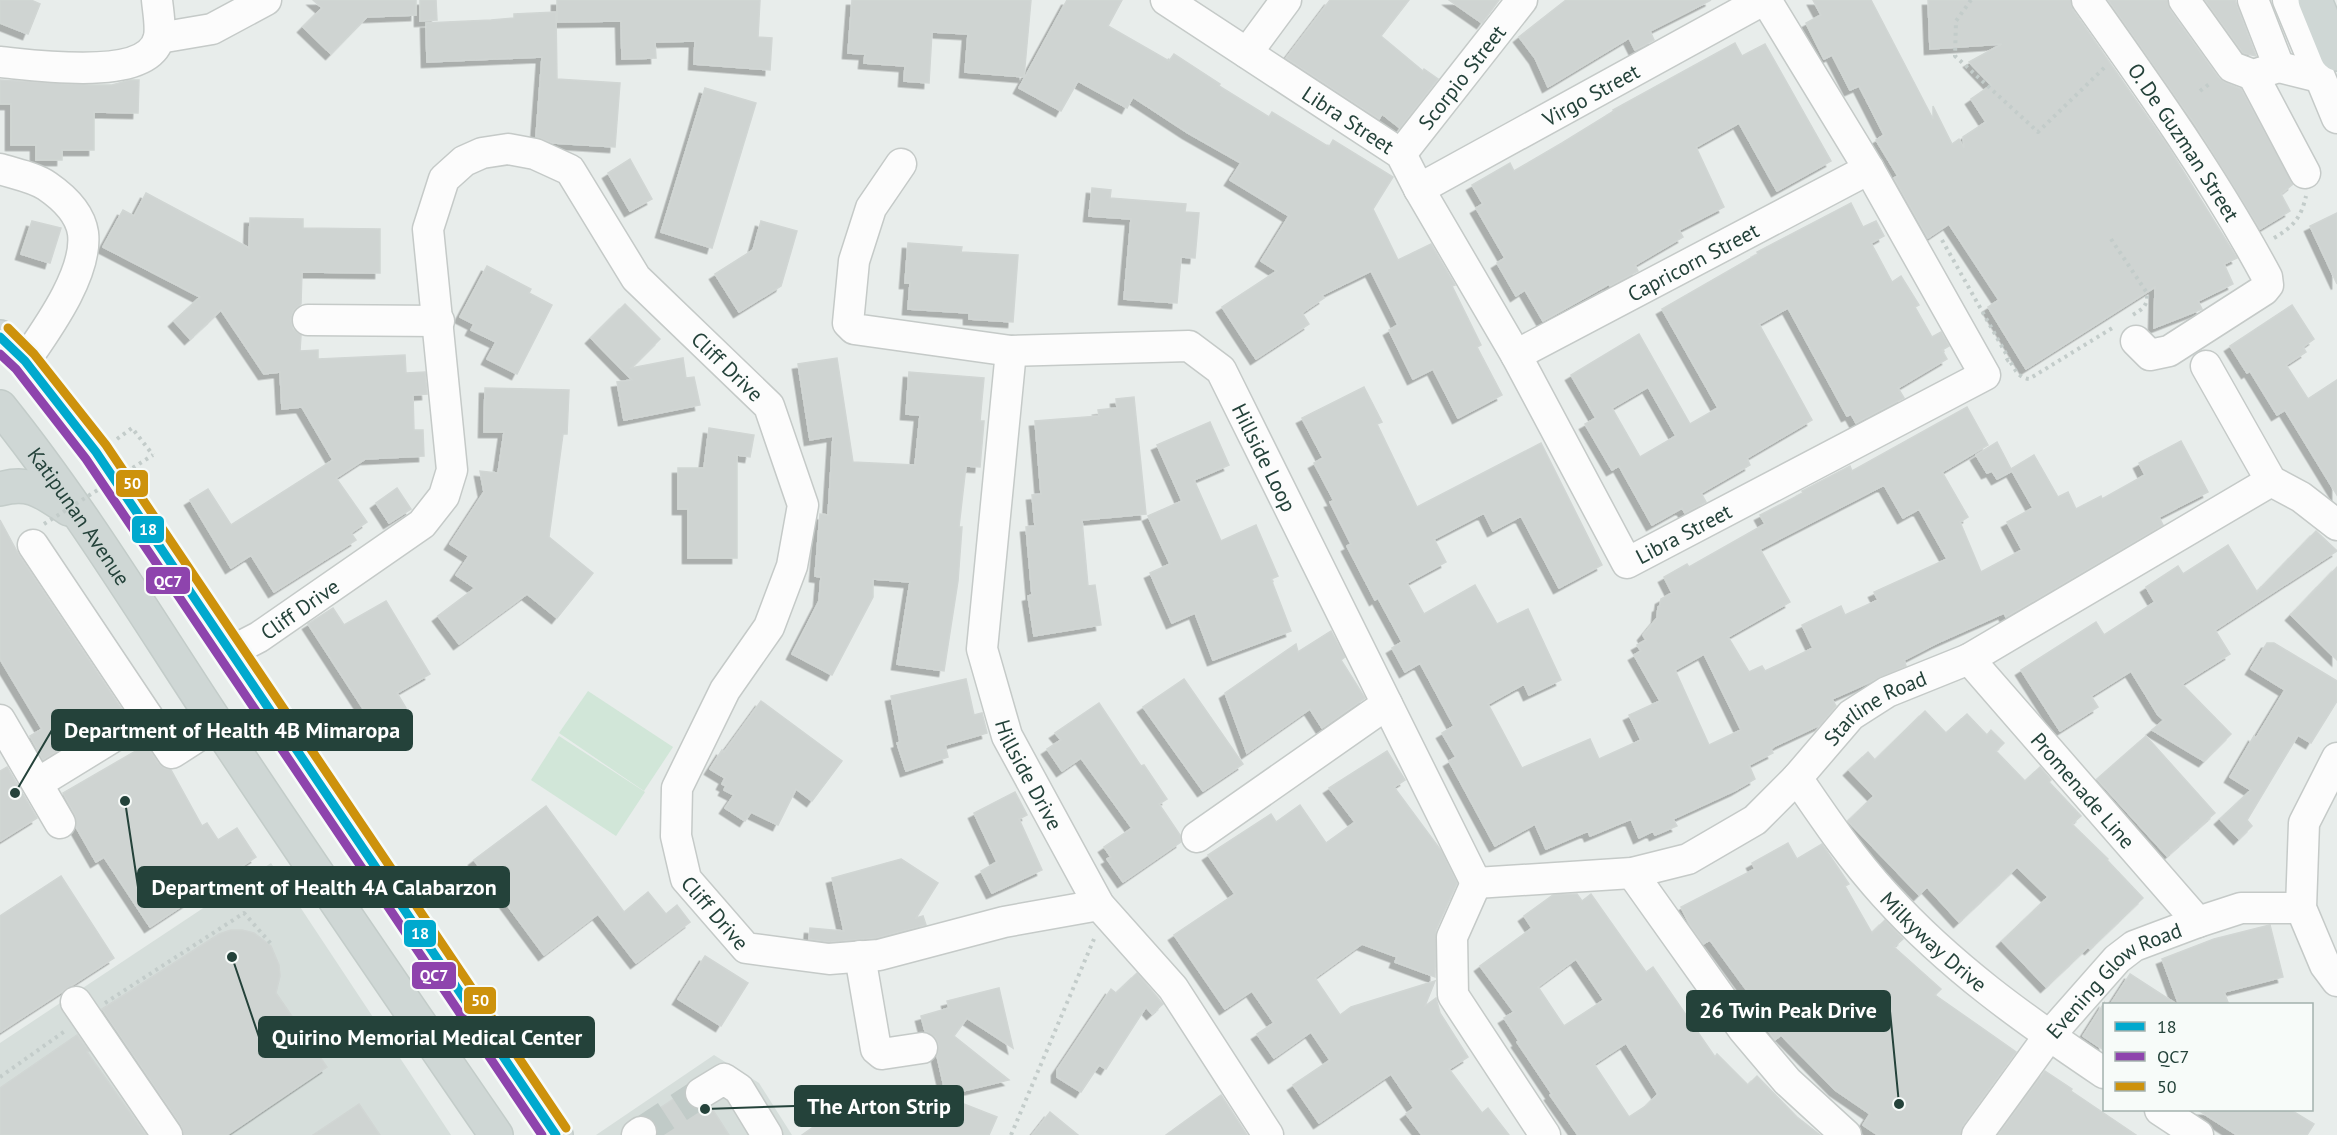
<svg xmlns="http://www.w3.org/2000/svg" width="2337" height="1135" viewBox="0 0 2337 1135" font-family="'PT Sans',sans-serif">
<style>
.built{fill:#d6dedb}
.pitch{fill:#d1e6d8}
.building{fill:#cfd4d2;stroke:#d1d6d4;stroke-width:1.5;fill-rule:evenodd;filter:url(#shadow)}
.lines{fill:none;stroke-linecap:round;stroke-linejoin:round}
.minor-tunnel{stroke:#c1cbc8;stroke-width:30;stroke-dasharray:30 15;stroke-linecap:butt}
.minor-casing{stroke:#c5cac8;stroke-width:33}
.major-casing{stroke:#c3ccc9;stroke-width:36}
.path{stroke:#c3ccca;stroke-width:4;stroke-dasharray:3 4.5;stroke-linecap:butt}
.minor{stroke:#fcfcfc;stroke-width:30}
.major{stroke:#cfd7d5;stroke-width:33}
.path-bridge{stroke:#c3ccca;stroke-width:4;stroke-dasharray:3 4.5;stroke-linecap:butt}
.bus-1-casing{stroke:#f7fbf9;stroke-width:14}
.bus-2-casing{stroke:#f7fbf9;stroke-width:14}
.bus-3-casing{stroke:#f7fbf9;stroke-width:14}
.bus-1{stroke:#00a9ce;stroke-width:9}
.bus-2{stroke:#8e44ad;stroke-width:9}
.bus-3{stroke:#cd920c;stroke-width:9}
.labels{text-anchor:middle;dominant-baseline:central;stroke-width:6;stroke-linejoin:round;paint-order:stroke}
.street-label{font-size:21px;fill:#24423a;stroke:#f7fbf9}
.leader{fill:none;stroke:#24423a;stroke-width:2}
.callout-dot{fill:#24423a;stroke:#f7fbf9;stroke-width:2}
.callout{fill:#24423a;stroke:#24423a;stroke-width:2}
.callout-label{font-size:22px;text-anchor:middle;font-weight:bold;fill:#fff}
.line-badge{stroke:#f7fbf9;stroke-width:2}
.badge-label{font-size:16px;text-anchor:middle;font-weight:bold;fill:#fff}
</style>
<defs>
<filter id="shadow"><feDropShadow dx="-5.5" dy="5.5" stdDeviation="0" flood-color="#0004"/></filter>
</defs>
<rect width="100%" height="100%" fill="#e8edeb"/>
<!-- built -->
<g class="built">
<path d="M271,863L451,1135H0V1043Z"/>
<path d="M714,1055L759,1083L792,1135H596Z"/>
</g>
<!-- pitch -->
<g class="pitch">
<path d="M588,691L673,747L644,791L559,733Z"/>
<path d="M559,736L645,792L616,836L531,780Z"/>
</g>
<!-- building -->
<g class="building">
<path d="M0,0H31L40,4L28,34L0,23Z"/>
<path d="M313,0H416V15L367,17L331,54L303,27L322,8Z"/>
<path d="M420,0H436L437,20L420,21Z"/>
<path d="M557,0H760L758,37L772,38L770,70L694,64L695,41L655,42L656,58L622,59L621,21L557,22Z"/>
<path d="M852,0H1031L1024,77L965,72L968,34L932,32L929,83L904,81L905,66L864,63L865,54L848,53Z"/>
<path d="M1067,0H1122L1108,26L1169,61L1174,54L1220,84L1219,86L1269,117L1272,112L1329,147L1333,140L1393,177L1373,209L1398,260L1431,244L1455,285L1452,286L1481,345L1477,347L1502,395L1458,418L1433,369L1413,379L1389,330L1398,325L1371,271L1322,295L1324,298L1302,313L1309,324L1256,359L1222,307L1277,271L1261,261L1289,216L1230,180L1241,163L1188,133L1133,97L1127,108L1078,81L1061,111L1019,88Z"/>
<path d="M1330,0H1409L1381,36L1423,71L1424,69L1438,79L1400,128L1382,114L1379,119L1286,58Z"/>
<path d="M1449,0H1499L1482,23Z"/>
<path d="M1566,0H1711L1650,31L1654,40L1643,46L1635,50L1629,38L1548,87L1535,58L1519,37Z"/>
<path d="M1813,0H1871L1933,119V106L1952,144L1959,139L1964,148L1963,137L1986,122L1971,99L1991,85L1969,62L2002,44L1930,49L1928,0H2070L2073,10L2167,145L2232,250L2237,258L2224,264L2233,284L2198,301L2202,309L2154,328L2155,287L2026,369L1988,307L1999,300L1949,224L1928,238L1894,178L1898,176L1876,140L1884,135L1859,86L1850,90L1832,55L1824,59L1806,23L1821,15Z"/>
<path d="M2108,0H2167L2170,10L2218,77L2226,83L2241,89L2293,184L2281,194L2290,211L2260,229L2196,126Z"/>
<path d="M2205,0H2235L2256,56L2243,53Z"/>
<path d="M556,12L557,79L620,83L615,147L553,143L536,137L542,57L427,62L426,23L491,20L514,18V14Z"/>
<path d="M1735,43L1742,56L1765,44L1831,161L1777,191L1739,123L1696,147L1724,207L1679,230L1683,237L1635,265L1638,271L1610,286L1609,284L1543,321L1525,290L1516,296L1497,263L1505,258L1476,208L1483,204L1472,185L1510,163L1514,171L1562,143L1614,111L1613,110Z"/>
<path d="M0,80L89,85H112L130,80H139L138,113L94,112V150H62V160H36V145H11V104H0Z"/>
<path d="M705,88L756,103L712,248L661,232Z"/>
<path d="M630,159L652,199L630,211L608,173Z"/>
<path d="M1092,188L1111,190L1110,198L1186,204L1185,212L1199,213L1195,258L1181,257L1177,303L1124,299L1131,219L1089,216Z"/>
<path d="M146,193L249,248L250,218L303,219V228L380,229V273L302,272L301,304L293,311L291,320L293,329L301,335L300,351L318,350V359L405,355L406,373L425,372L427,394L413,395L414,430H423L424,456L365,459L336,478L367,522L351,533L356,540L274,592L251,555L231,568L190,500L208,489L231,525L333,460L302,407L282,409L280,372L264,374L221,310L190,339L174,321L200,297L103,247L123,210L134,216Z"/>
<path d="M1851,203L1863,227L1876,221L1884,236L1871,243L1892,282L1901,276L1919,305L1915,307L1932,337L1941,332L1949,346L1942,350L1947,359L1898,388L1904,398L1856,423L1851,414L1847,416L1788,308L1759,324L1812,420L1747,458L1750,465L1701,493L1706,502L1685,513L1682,508L1652,525L1619,466L1612,470L1585,424L1596,418L1571,375L1639,334L1690,424L1718,408L1662,309L1758,254L1757,252ZM1648,387L1676,436L1640,457L1612,408Z"/>
<path d="M2337,213V284L2310,226Z"/>
<path d="M32,221L61,228L50,263L21,254Z"/>
<path d="M761,221L797,231L781,286L739,312L715,274L753,250Z"/>
<path d="M908,243L962,247L961,252L1018,255L1013,322L969,319V313L908,309L910,283H905Z"/>
<path d="M487,266L531,289L529,293L552,305L517,374L487,359L496,342L471,330L474,324L460,317Z"/>
<path d="M625,304L660,339L631,368L683,358L686,378L694,377L700,405L624,420L617,382L632,380L591,338Z"/>
<path d="M2292,305L2314,339L2303,347L2306,352L2286,365L2308,399L2337,380V495L2285,410L2277,415L2250,371L2247,373L2230,346Z"/>
<path d="M837,358L853,462L915,465L920,415L906,414L909,372L984,378L980,421H984L980,467L966,466L959,527H962L958,581L944,671L897,664L910,582L873,579V597L832,675L792,654L819,601L821,577L815,576L820,514L828,515L833,436L810,440L798,364Z"/>
<path d="M1364,387L1382,422L1377,424L1417,507L1541,443L1602,565L1559,588L1521,516L1493,531L1484,513L1434,539L1446,562L1407,583L1424,614L1475,585L1497,624L1528,609L1561,680L1529,695L1524,684L1488,704L1522,768L1590,739L1599,759L1641,740L1629,715L1660,701L1634,655L1641,651L1637,645L1646,640L1643,635L1657,618L1658,607L1660,606L1661,599L1672,593L1664,577L1687,564L1689,567L1765,524L1760,515L1803,493L1802,491L1850,466L1852,471L1967,407L1988,445L1942,472L1968,517L1960,522L1981,572L2022,550L2007,522L2033,508L2012,471L1997,479L1992,471L1987,473L1976,455L1997,442L2011,469L2034,455L2058,497L2068,492L2076,509L2101,496L2102,499L2145,475L2139,463L2181,441L2208,492L2159,517L2163,525L2006,617L2004,613L1937,643L1904,660L1906,666L1832,699L1836,706L1820,725L1775,746L1771,749L1773,753L1749,765L1755,779L1736,790L1673,819L1677,826L1655,835L1653,831L1639,838L1631,819L1590,836L1588,831L1546,849L1535,824L1495,846L1449,761L1456,757L1442,733L1454,726L1420,663L1405,672L1392,648L1402,642L1378,598L1375,600L1347,546L1351,544L1330,502L1334,501L1314,463L1323,458L1302,418ZM1884,485L1903,518L1919,509L1947,559L1874,592L1878,600L1845,615L1841,606L1802,625L1813,648L1765,671L1762,666L1749,672L1728,637L1790,602L1760,549ZM1704,654L1741,730L1709,745L1675,670Z"/>
<path d="M485,388L569,390L567,434H563L549,537L593,573L557,618L527,594L459,644L438,616L475,588L456,575L469,556L450,544L484,492L480,471L498,473L504,432H484Z"/>
<path d="M1134,397L1146,514L1082,520L1088,586L1095,585L1101,625L1034,636L1028,596L1032,595L1026,527L1035,526L1032,495L1041,494L1035,421L1099,416L1098,410L1117,408L1116,399Z"/>
<path d="M1210,422L1229,465L1194,480L1221,541L1256,525L1278,576L1271,579L1291,631L1213,660L1195,613L1172,623L1150,573L1170,564L1148,516L1182,501L1157,445Z"/>
<path d="M709,428L754,435L750,457L737,455V558H688V509H678V468H704Z"/>
<path d="M397,488L411,509L389,523L376,503Z"/>
<path d="M0,520L19,555L123,711L43,760L30,736L42,729L0,659Z"/>
<path d="M2316,531L2337,551L2215,630L2230,654L2182,684L2231,734L2204,761L2152,730L2164,720L2158,715L2131,671L2091,696L2098,707L2060,731L2021,670L2096,622L2104,635L2155,602L2146,587L2178,566L2183,574L2228,545L2257,592Z"/>
<path d="M2337,567V660L2291,615Z"/>
<path d="M386,601L430,674L397,693L406,708L375,727L308,624L333,608L344,625Z"/>
<path d="M1331,631L1345,657L1341,660L1365,698L1322,728L1310,709L1247,753L1225,693L1296,644L1298,652Z"/>
<path d="M2267,643H2274L2337,681V701L2311,743L2298,735L2247,820L2252,826L2239,839L2220,819L2251,790L2230,777L2254,736L2256,738L2285,690L2251,669Z"/>
<path d="M966,679L974,715L982,713L987,733L945,745L948,757L906,771L897,743L900,742L891,696Z"/>
<path d="M1184,679L1243,764L1203,791L1143,707Z"/>
<path d="M761,701L842,761L812,801L796,789L778,825L751,812L745,821L725,808L734,795L724,790L726,786L722,784L725,778L710,769L722,750L724,752Z"/>
<path d="M1099,703L1141,766L1144,765L1167,799L1159,804L1180,835L1181,842L1123,882L1107,859L1111,857L1104,847L1132,828L1081,758L1062,771L1047,749L1061,740L1055,733Z"/>
<path d="M1925,711L1946,733L1967,714L1987,735L1991,730L2004,743L1996,751L2025,781L2040,767L2051,780L2049,782L2081,816L2072,824L2108,859L2107,860L2143,898L2090,949L2088,947L2046,987L2002,941L2048,897L2017,867L1959,922L1927,887L1919,895L1848,821L1874,796L1849,770L1868,752L1875,760Z"/>
<path d="M2146,736L2215,813L2167,856L2097,779Z"/>
<path d="M146,745L158,763L164,768L171,770L202,826L207,823L218,840L237,828L256,857L150,927L104,857L96,862L76,827L75,815L63,793Z"/>
<path d="M1387,751L1405,780L1394,787L1442,852L1457,883L1436,930L1435,977L1395,962L1397,957L1362,944L1315,978L1340,1015L1351,1007L1435,981L1425,1006L1436,998L1440,1013L1468,1057L1449,1069L1482,1113L1488,1108L1509,1135H1422L1406,1114L1414,1108L1391,1074L1319,1123L1293,1085L1330,1060L1311,1032L1274,1058L1257,1034L1274,1023L1252,991L1225,1009L1174,935L1235,894L1208,855L1271,814L1276,822L1300,805L1326,843L1355,822L1329,788Z"/>
<path d="M7,767L37,818L0,841V771Z"/>
<path d="M1015,792L1027,815L1019,819L1042,870L992,893L981,871L997,862L974,813Z"/>
<path d="M546,806L624,912L648,892L666,914L677,905L690,922L636,963L598,914L544,955L474,860Z"/>
<path d="M1788,843L1797,859L1822,844L1849,884L1845,886L1872,933L1885,920L1903,939L1894,947L1941,989L1935,995L2016,1052L1963,1125L1960,1135H1878L1863,1125L1870,1114L1835,1090L1781,1035L1775,1040L1745,1000L1751,996L1710,940L1703,944L1690,925L1681,907L1755,869L1752,863Z"/>
<path d="M901,859L938,883L916,918L923,916L926,925L876,938L829,942L809,939L810,928L844,931L832,878Z"/>
<path d="M61,876L114,958L0,1032V916Z"/>
<path d="M1577,894L1582,901L1591,894L1646,972L1653,967L1715,1057L1717,1054L1748,1085L1757,1076L1797,1117L1820,1135H1578L1550,1095L1552,1094L1517,1042L1519,1041L1504,1018L1514,1012L1480,966L1532,928L1524,916L1553,895ZM1576,959L1604,1000L1564,1026L1538,987ZM1626,1043L1658,1094L1646,1106L1629,1117L1594,1064Z"/>
<path d="M2270,925L2283,977L2224,992L2229,1005H2179L2162,959L2214,939Z"/>
<path d="M231,930H242L254,933L271,946L279,965L280,976L276,993L327,1067L227,1135H184L181,1125L102,1009L219,934Z"/>
<path d="M705,956L748,983L721,1026L678,999Z"/>
<path d="M1137,973L1163,1004L1152,1014L1146,1007L1106,1069L1099,1065L1081,1092L1057,1077V1070L1111,989L1116,993Z"/>
<path d="M2130,974L2178,1005H2110Z"/>
<path d="M999,988L1013,1048L967,1018L954,1036L1009,1080L946,1095L937,1056L939,1045L935,1037L925,1031L921,1016L949,1008L947,1001Z"/>
<path d="M2104,1003V1050L2083,1036Z"/>
<path d="M77,1035L89,1051L87,1052L146,1135H0V1088Z"/>
<path d="M2045,1071L2072,1089L2071,1091L2136,1135H1998Z"/>
<path d="M867,1089L941,1095L997,1117L989,1135H802Z"/>
<path d="M684,1092L686,1101L692,1108L702,1110L711,1107L729,1135H657L655,1122L648,1116Z"/>
<path d="M1221,1095L1247,1135H1166Z"/>
<path d="M359,1104L380,1135H313Z"/>
<path d="M2198,1110H2291L2314,1124L2307,1135H2237Z"/>
<path d="M1050,1112L1078,1135H1032Z"/>
</g>
<g class="lines">
<!-- minor-tunnel -->
<path class="minor-tunnel" d="M641,1132L701,1093"/>
<defs>
<g id="minor">
<path id="s1" d="M1166,0L1401,154L1419,189L1516,355L1627,563L1985,375L1869,169L1766,0"/>
<path id="s2" d="M2087,0C2151,90 2215,180 2267,277L2268,285L2264,290L2169,351L2150,355L2136,341"/>
<path d="M2184,0L2232,67L2253,75L2279,67L2319,77"/>
<path d="M2253,0L2279,67"/>
<path d="M2288,0L2337,118"/>
<path d="M159,38L212,29L266,0"/>
<path d="M1247,53L1286,0"/>
<path d="M0,62C34,65 150,83 159,37C161,26 158,11 157,0"/>
<path d="M2253,75L2305,173"/>
<path id="s3" d="M1401,154L1522,0"/>
<path id="s4" d="M901,164L871,208L854,261L848,323L854,329L1011,351L1189,346L1221,370L1476,883"/>
<path d="M0,169C15,174 34,177 47,186C63,197 80,213 83,233C88,273 47,329 25,361"/>
<path id="s5" d="M1419,189L1763,0"/>
<path d="M308,320L439,321"/>
<path id="s6" d="M1011,351L982,649L1007,736L1099,905L1173,988L1268,1135"/>
<path id="s7" d="M1516,355L1869,169"/>
<path d="M2206,366L2271,481L2301,497L2337,525"/>
<path d="M33,545L172,753L217,724"/>
<path id="s8" d="M230,652L259,637L422,524L444,496L452,470L428,229L444,179L464,161L482,153L508,149L535,154L570,170L636,278L769,406L803,505L792,566L769,627L725,690L677,788L676,836L686,879L746,948L829,959L879,955L1004,922L1099,905"/>
<path id="s9" d="M1969,659L2198,922"/>
<path d="M0,720L60,823"/>
<path d="M2337,758L2304,823L2301,908L2325,965L2337,981"/>
<path id="s10" d="M1797,778C1825,819 1852,859 1885,895C1950,967 2025,1020 2104,1073"/>
<path d="M38,783L147,716"/>
<path d="M1197,837L1387,704"/>
<path d="M1632,873L1743,1029L1787,1081L1846,1135"/>
<path id="s11" d="M1476,883L1632,873L1688,859L1755,820L1797,778L1851,715L1887,692L1969,659L2271,481"/>
<path d="M1476,883L1452,937L1453,995L1545,1135"/>
<path d="M860,956L876,1049L882,1054L922,1048"/>
<path d="M76,1002L167,1135"/>
<path d="M701,1093L724,1079L739,1089L767,1135"/>
<path d="M2160,1110L2198,1135"/>
<path d="M637,1135L641,1132"/>
<path id="s12" d="M1977,1135L2049,1036L2117,959L2134,946L2198,922L2241,908H2301"/>
</g>
<g id="major">
<path d="M2315,0L2337,54"/>
<path d="M0,337L25,361L96,452L556,1135"/>
<path id="s13" d="M0,407C82,509 150,623 223,733C312,868 404,1001 496,1135"/>
<path d="M0,489C31,480 44,493 69,509"/>
</g>
</defs>
<!-- minor casing -->
<use href="#minor" class="minor-casing"/>
<!-- major casing -->
<use href="#major" class="major-casing"/>
<!-- path -->
<g class="path">
<path d="M1971,0L1956,21L1955,56L2038,132L2105,67"/>
<path d="M2200,91L2212,82"/>
<path d="M2274,238C2293,227 2301,218 2306,196"/>
<path d="M2111,239L2147,293C2148,307 2142,309 2131,316"/>
<path d="M1942,240L2009,359"/>
<path d="M2006,361L2009,359C2014,368 2018,378 2029,379L2114,327"/>
<path d="M117,439L132,428L153,455"/>
<path d="M105,1003L244,913L273,946"/>
<path d="M0,1077L65,1031"/>
<path d="M1011,1135L1094,939"/>
</g>
<!-- minor -->
<use href="#minor" class="minor"/>
<!-- major -->
<use href="#major" class="major"/>
<!-- path-bridge -->
<path class="path-bridge" d="M44,524L153,455"/>
<defs>
<path id="bus-1" d="M0,337L25,361L96,452L556,1135"/>
<path id="bus-2" d="M0,354L16,369L86,459L542,1135"/>
<path id="bus-3" d="M8,328L34,354L106,445L566,1128"/>
</defs>
<!-- bus-1 casing -->
<use href="#bus-1" class="bus-1-casing"/>
<!-- bus-2 casing -->
<use href="#bus-2" class="bus-2-casing"/>
<!-- bus-3 casing -->
<use href="#bus-3" class="bus-3-casing"/>
<!-- bus-1 -->
<use href="#bus-1" class="bus-1"/>
<!-- bus-2 -->
<use href="#bus-2" class="bus-2"/>
<!-- bus-3 -->
<use href="#bus-3" class="bus-3"/>
</g>
<g class="labels">
<!-- street labels -->
<g class="street-label">
<text stroke="none"><textPath href="#s3" startOffset="98">Scorpio Street</textPath></text>
<text stroke="none"><textPath href="#s5" startOffset="196">Virgo Street</textPath></text>
<text stroke="none"><textPath href="#s1" startOffset="218">Libra Street</textPath></text>
<text stroke="none"><textPath href="#s2" startOffset="172">O. De Guzman Street</textPath></text>
<text stroke="none"><textPath href="#s7" startOffset="200">Capricorn Street</textPath></text>
<text stroke="none"><textPath href="#s8" startOffset="981">Cliff Drive</textPath></text>
<text stroke="none"><textPath href="#s4" startOffset="654">Hillside Loop</textPath></text>
<text stroke="none"><textPath href="#s13" startOffset="135">Katipunan Avenue</textPath></text>
<text stroke="none"><textPath href="#s1" startOffset="812">Libra Street</textPath></text>
<text stroke="none"><textPath href="#s8" startOffset="82">Cliff Drive</textPath></text>
<text stroke="none"><textPath href="#s11" startOffset="458">Starline Road</textPath></text>
<text stroke="none"><textPath href="#s6" startOffset="434">Hillside Drive</textPath></text>
<text stroke="none"><textPath href="#s9" startOffset="174">Promenade Line</textPath></text>
<text stroke="none"><textPath href="#s8" startOffset="1593">Cliff Drive</textPath></text>
<text stroke="none"><textPath href="#s10" startOffset="214">Milkyway Drive</textPath></text>
<text stroke="none"><textPath href="#s12" startOffset="210">Evening Glow Road</textPath></text>
</g>
</g>
<!-- callouts -->
<path class="leader" d="M15 793L52 730M125 801L138 887M1899 1104L1890 1011M232 957L259 1037M705 1109L795 1106"/>
<g class="callout-dot">
<circle cx="15" cy="793" r="6"/>
<circle cx="125" cy="801" r="6"/>
<circle cx="1899" cy="1104" r="6"/>
<circle cx="232" cy="957" r="6"/>
<circle cx="705" cy="1109" r="6"/>
</g>
<g class="callout">
<rect x="52" y="710" width="360" height="40" rx="6"/>
<rect x="138" y="867" width="371" height="40" rx="6"/>
<rect x="1687" y="991" width="203" height="40" rx="6"/>
<rect x="259" y="1017" width="335" height="40" rx="6"/>
<rect x="795" y="1086" width="168" height="40" rx="6"/>
</g>
<g class="callout-label">
<text x="232" y="738">Department of Health 4B Mimaropa</text>
<text x="324" y="895">Department of Health 4A Calabarzon</text>
<text x="1788" y="1018">26 Twin Peak Drive</text>
<text x="427" y="1045">Quirino Memorial Medical Center</text>
<text x="879" y="1114">The Arton Strip</text>
</g>
<g class="line-badge">
<rect x="115" y="469" width="34" height="29" rx="6" fill="#cd920c"/>
<rect x="131" y="515" width="34" height="29" rx="6" fill="#00a9ce"/>
<rect x="145" y="566" width="46" height="29" rx="6" fill="#8e44ad"/>
<rect x="403" y="919" width="34" height="29" rx="6" fill="#00a9ce"/>
<rect x="411" y="961" width="46" height="29" rx="6" fill="#8e44ad"/>
<rect x="463" y="986" width="34" height="29" rx="6" fill="#cd920c"/>
</g>
<g class="badge-label">
<text x="132" y="489">50</text>
<text x="148" y="535">18</text>
<text x="168" y="587">QC7</text>
<text x="420" y="939">18</text>
<text x="434" y="981">QC7</text>
<text x="480" y="1006">50</text>
</g>
<!-- legend -->
<rect x="2103" y="1003" width="210" height="108" fill="#f7fbf9" stroke="#a3b1ad" stroke-width="1.5"/>
<rect x="2115" y="1022" width="30" height="9" fill="#00a9ce" stroke="#a3b1ad" stroke-width="1.5"/>
<text x="2157" y="1033" font-size="18" fill="#24423a">18</text>
<rect x="2115" y="1052" width="30" height="9" fill="#8e44ad" stroke="#a3b1ad" stroke-width="1.5"/>
<text x="2157" y="1063" font-size="18" fill="#24423a">QC7</text>
<rect x="2115" y="1082" width="30" height="9" fill="#cd920c" stroke="#a3b1ad" stroke-width="1.5"/>
<text x="2157" y="1093" font-size="18" fill="#24423a">50</text>
</svg>
